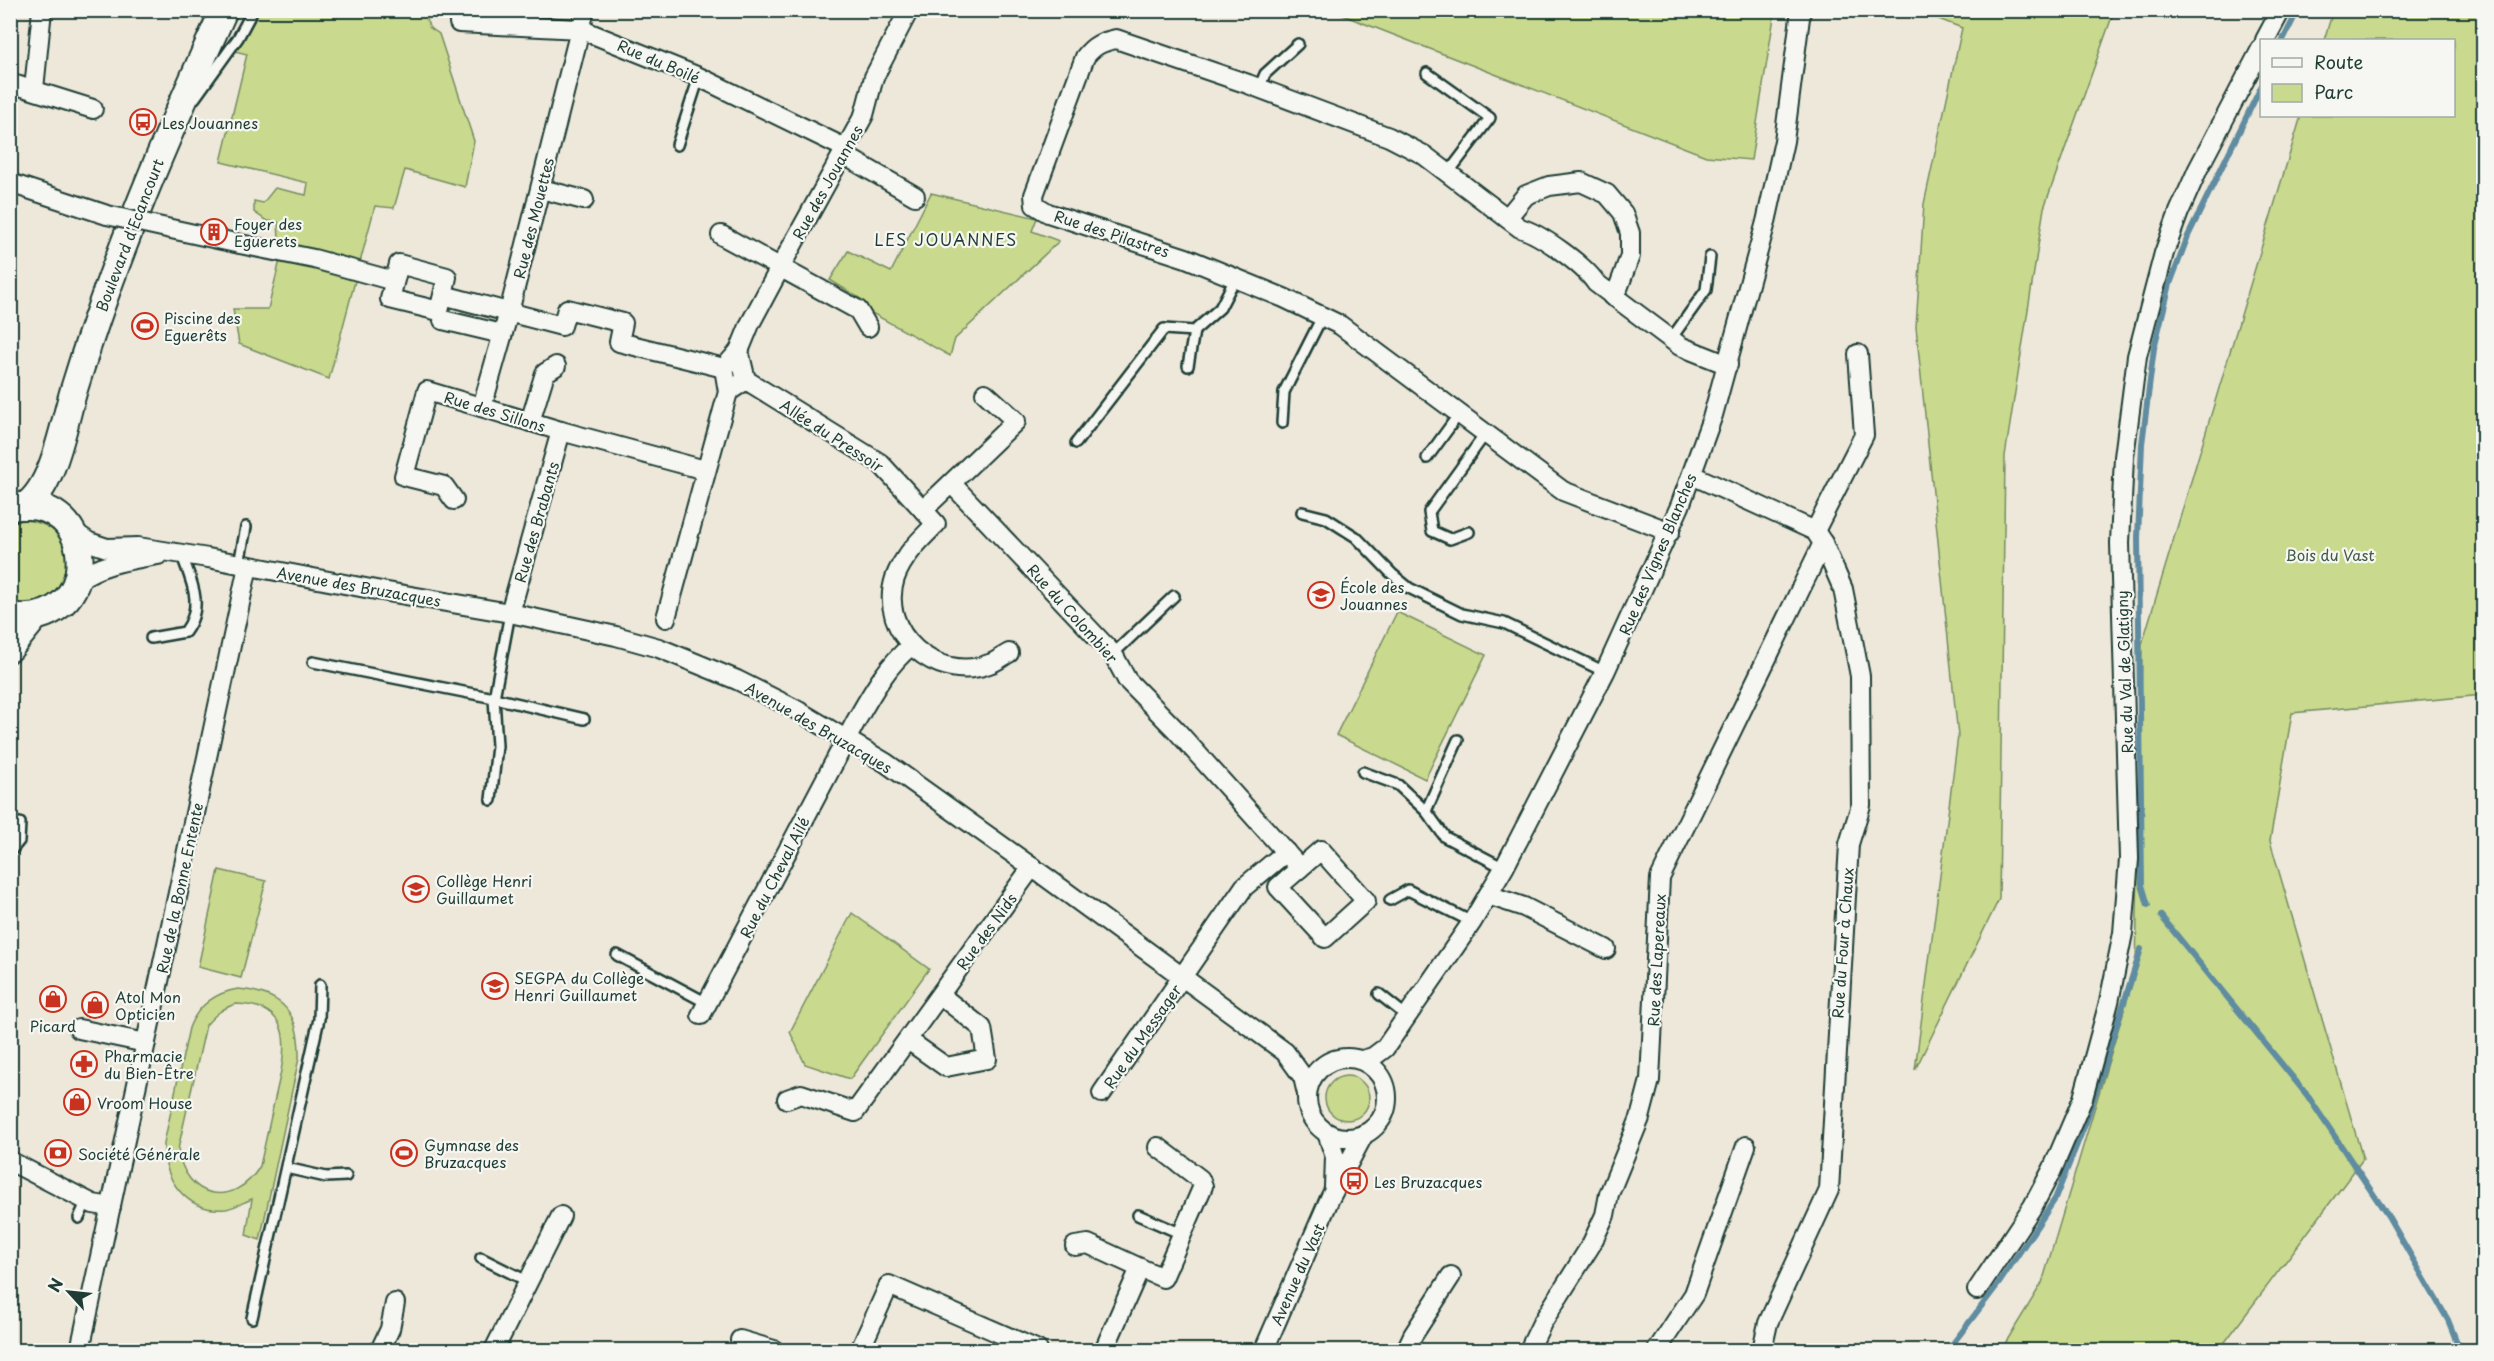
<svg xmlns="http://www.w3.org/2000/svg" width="2494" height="1361" viewBox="0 0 2494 1361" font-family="'Playpen Sans',sans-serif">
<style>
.green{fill:#c9da8e;stroke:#748c61;stroke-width:1.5;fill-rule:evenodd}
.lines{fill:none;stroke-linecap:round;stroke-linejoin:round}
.stream{stroke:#5f8ca0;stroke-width:6}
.lane-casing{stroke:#1f3d34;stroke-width:14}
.street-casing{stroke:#1f3d34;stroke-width:22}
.secondary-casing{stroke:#1f3d34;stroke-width:30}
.lane{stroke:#f6f6f2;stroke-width:9}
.street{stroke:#f6f6f2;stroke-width:18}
.secondary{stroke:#f6f6f2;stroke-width:26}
.street-bridge-casing{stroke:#1f3d34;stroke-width:22;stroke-linecap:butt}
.street-bridge{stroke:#f6f6f2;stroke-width:18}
.labels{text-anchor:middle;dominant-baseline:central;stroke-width:4.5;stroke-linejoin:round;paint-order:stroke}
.street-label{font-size:15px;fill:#1f3d34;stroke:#f6f6f2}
.poi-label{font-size:15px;fill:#1f3d34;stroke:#f6f6f2;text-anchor:start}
.park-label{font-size:15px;fill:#415c46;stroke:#f6f6f2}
.neighbourhood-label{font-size:16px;letter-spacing:1.5px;fill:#1f3d34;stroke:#f6f6f2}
</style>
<rect width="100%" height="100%" fill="#eee8db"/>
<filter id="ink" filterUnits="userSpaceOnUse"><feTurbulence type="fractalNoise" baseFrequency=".0167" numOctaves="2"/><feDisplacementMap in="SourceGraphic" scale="12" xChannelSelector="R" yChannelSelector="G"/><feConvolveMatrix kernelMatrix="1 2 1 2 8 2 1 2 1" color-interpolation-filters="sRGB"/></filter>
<g filter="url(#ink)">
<!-- green -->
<g class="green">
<path d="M248,11H424L429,27L439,34L474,141L465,187L405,170L394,208L375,206L329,379L239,344L233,309H268L280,260L274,243V240L279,239L278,222L267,221L254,212V201L263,203L275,188L306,195L308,183L221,162L247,54L231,50Z"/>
<path d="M1332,11H1775L1751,160L1706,156Z"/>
<path d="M1918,11H2114L2044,208L2005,456L1999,899L1915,1070L1958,736L1916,327L1924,204L1962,28Z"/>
<path d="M2333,11H2483V695L2292,713L2270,841L2363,1159L2219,1350H2001L2042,1283L2136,970L2142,644L2301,116H2454V40H2324Z"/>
<path d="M931,193L1037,218L1032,231L1059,241L955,339L950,356L859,306L861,299L830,280L848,251L891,272Z"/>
<path d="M24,520C95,526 70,622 11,602V523Z"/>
<path d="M1397,612L1486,655L1425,779L1336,735Z"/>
<path d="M219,870L266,881L241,978L198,967Z"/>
<path d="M852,913L929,969L850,1079L805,1064L790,1032Z"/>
<path d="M238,989C283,993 300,1013 299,1058L260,1240L246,1235L252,1199C244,1202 235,1207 226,1209C186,1213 163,1179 164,1143L189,1028C198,1005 214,993 238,989ZM236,1004C299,1005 285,1055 275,1098C270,1121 265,1144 260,1166C234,1210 185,1199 178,1149L206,1025C215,1015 222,1008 236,1004Z"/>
<circle cx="1347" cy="1098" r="22"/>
</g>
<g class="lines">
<!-- stream -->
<g class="stream">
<path d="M2283,40L2298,10"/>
<path d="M2148,905L2142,885L2138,538L2142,444L2154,348L2170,284L2188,236L2262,85"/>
<path d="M2161,916L2307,1095L2388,1216L2448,1320L2460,1350"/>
<path d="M1948,1350L1999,1283L2055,1199L2086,1122L2141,949"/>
</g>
<defs>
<g id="lane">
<path d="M1427,73L1490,118L1449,172"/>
<path d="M1259,88L1265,74L1298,44"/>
<path d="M195,98L238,38L253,10"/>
<path d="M677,145L699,77"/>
<path d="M1671,339L1706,290L1710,257"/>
<path d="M1188,366L1194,331"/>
<path d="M1282,423L1284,392L1322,317"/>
<path d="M1076,443L1164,329L1194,331L1220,308L1235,279"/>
<path d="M1427,458L1459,414"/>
<path d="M1302,512L1326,518L1356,537L1392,574L1409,588L1462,614L1504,623L1605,672"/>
<path d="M1469,532L1450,539L1432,531L1429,512L1486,433"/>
<path d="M239,564L246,527"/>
<path d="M151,638L185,632C205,605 191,581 181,553"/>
<path d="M1113,654L1174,596"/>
<path d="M313,662L494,698L584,719"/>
<path d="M1363,772L1398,785L1426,811L1445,837L1504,868"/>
<path d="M491,800L497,746L494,698L510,613"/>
<path d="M1426,811L1458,740"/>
<path d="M10,852L19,841L20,823"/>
<path d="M1390,900L1408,890L1472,922"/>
<path d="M617,955L707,1003"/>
<path d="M1379,994L1408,1017"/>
<path d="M286,1168L326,1177L346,1176"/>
<path d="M1138,1215L1182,1234"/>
<path d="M79,1218L87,1200"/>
<path d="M481,1258L527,1281"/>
<path d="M252,1318L319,1019L320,985"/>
</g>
<g id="street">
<path d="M459,23L580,29L699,77L847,149"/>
<path d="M2265,40L2281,10"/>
<path d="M10,83L93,109"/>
<path d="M34,89L42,10"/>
<path d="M842,154L915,196"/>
<path d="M10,183L107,215"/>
<path d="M541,189L584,200"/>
<path d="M1507,218L1526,195L1549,186L1581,182L1607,194L1623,213L1630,233V256L1619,286L1612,296"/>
<path d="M721,235L858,310L868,327"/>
<path d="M240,244L314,259L394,281"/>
<path d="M443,295L447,277L399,264L390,299L439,311L443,295L562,326L567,309L623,323L619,342L724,368"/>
<path d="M443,320L502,334"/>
<path d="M739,351L750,324L781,266L864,115L874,77L909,10"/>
<path d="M746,380L880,463L936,524C920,540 903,556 895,578C877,633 937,684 989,664C996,662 1003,656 1009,653"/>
<path d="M482,407L509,312L585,10"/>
<path d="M530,422L545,373L556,366"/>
<path d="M1692,475L1815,531L1823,543L1843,589L1860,676L1861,805L1849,844L1829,1190L1768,1323L1762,1350"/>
<path d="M952,484L1113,654L1127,680L1176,730L1300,868"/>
<path d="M454,500L444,486L404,476L427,391L561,431L705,470"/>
<path d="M923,510L1016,421L985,393"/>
<path d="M73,531L89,542L107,548L138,547L208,558L376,590L510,613L616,636L659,648L737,680L795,709L886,763L1047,878L1285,1052L1303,1077L1307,1094"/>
<path d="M1815,531L1864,435L1858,354"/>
<path d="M1670,532L1563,491L1340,325L1284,298L1186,258L1048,213L1035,205L1034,195L1085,57C1094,45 1102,42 1116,39L1248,84L1389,137L1424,155L1520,228C1541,234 1584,265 1596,283L1680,346L1728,365"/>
<path d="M78,580C102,563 130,560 158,555"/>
<path d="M510,613L561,431"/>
<path d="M666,618L728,392L724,368L739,351L746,380L728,392"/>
<path d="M1321,850L1366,901L1325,938L1278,887Z"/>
<path d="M1488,895L1524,907L1606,949"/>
<path d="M701,1015L856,721C871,695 887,665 911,646"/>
<path d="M79,1029L146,1043"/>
<path d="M908,1040L946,1067L987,1059L982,1028L940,995"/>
<circle cx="1347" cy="1098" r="40"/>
<path d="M1362,1060L1373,1057L1385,1048L1472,922L1504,868L1605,672L1680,506L1713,415L1766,222L1784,141L1801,10"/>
<path d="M1102,1093L1244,887L1286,852"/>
<path d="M787,1099L801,1094L855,1112L1032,867"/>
<path d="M1327,1133L1335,1157L1334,1187"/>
<path d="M10,1161L93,1204L111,1207"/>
<path d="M1075,1246L1088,1244L1140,1268"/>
<path d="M1977,1290L2033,1206L2052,1170L2083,1098L2109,1002L2123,933L2129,859L2120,543L2124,457L2137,356L2164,253L2179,212L2198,169L2262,47"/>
<path d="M740,1340L774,1350"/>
<path d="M80,1350L248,566"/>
<path d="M380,1350L390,1329L395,1303"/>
<path d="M494,1350L561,1216"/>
<path d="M860,1350L889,1285L1038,1350"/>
<path d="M1104,1350L1140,1268L1163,1278L1203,1186L1200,1179L1158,1147"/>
<path d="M1264,1350L1330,1198L1364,1134"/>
<path d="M1406,1350L1413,1335L1451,1276"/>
<path d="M1529,1350L1542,1323L1591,1245L1605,1215L1609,1194L1640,1118L1650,1080L1660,878L1823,543"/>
<path d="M1657,1350L1694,1294L1746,1146"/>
</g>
<g id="secondary">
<path d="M25,506C55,486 64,420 75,386C114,257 168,133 224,10"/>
<path d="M10,616C104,631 101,491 12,507"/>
<path d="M10,648L35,617"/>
</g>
</defs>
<!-- lane casing -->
<use href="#lane" class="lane-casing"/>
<!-- street casing -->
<use href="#street" class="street-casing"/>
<!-- secondary casing -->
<use href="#secondary" class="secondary-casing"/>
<!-- lane -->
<use href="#lane" class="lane"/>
<!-- street -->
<use href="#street" class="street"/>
<!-- secondary -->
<use href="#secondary" class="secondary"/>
<defs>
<path id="street-bridge" d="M107,215L240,244"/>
</defs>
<!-- street-bridge casing -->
<use href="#street-bridge" class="street-bridge-casing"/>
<!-- street-bridge -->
<use href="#street-bridge" class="street-bridge"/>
</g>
</g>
<!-- icons -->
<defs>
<symbol id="bus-ring" viewBox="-11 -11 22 22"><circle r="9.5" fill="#f6f6f2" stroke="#c8321e" stroke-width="1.5"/><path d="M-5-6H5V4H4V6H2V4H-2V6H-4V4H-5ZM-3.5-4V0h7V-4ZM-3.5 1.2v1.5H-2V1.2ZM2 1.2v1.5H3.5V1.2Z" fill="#c8321e"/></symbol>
<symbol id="building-ring" viewBox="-11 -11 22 22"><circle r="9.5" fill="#f6f6f2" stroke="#c8321e" stroke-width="1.5"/><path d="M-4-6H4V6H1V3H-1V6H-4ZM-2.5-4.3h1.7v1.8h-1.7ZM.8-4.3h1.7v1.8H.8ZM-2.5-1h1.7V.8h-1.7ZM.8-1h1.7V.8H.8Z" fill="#c8321e"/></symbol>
<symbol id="stadium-ring" viewBox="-11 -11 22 22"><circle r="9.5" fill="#f6f6f2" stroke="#c8321e" stroke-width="1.5"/><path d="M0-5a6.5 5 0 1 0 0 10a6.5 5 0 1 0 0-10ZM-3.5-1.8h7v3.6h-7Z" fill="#c8321e"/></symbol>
<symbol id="school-ring" viewBox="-11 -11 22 22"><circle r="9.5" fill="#f6f6f2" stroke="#c8321e" stroke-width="1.5"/><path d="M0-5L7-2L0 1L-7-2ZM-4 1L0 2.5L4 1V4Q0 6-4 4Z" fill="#c8321e"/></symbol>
<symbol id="shop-ring" viewBox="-11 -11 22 22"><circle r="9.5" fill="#f6f6f2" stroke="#c8321e" stroke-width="1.5"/><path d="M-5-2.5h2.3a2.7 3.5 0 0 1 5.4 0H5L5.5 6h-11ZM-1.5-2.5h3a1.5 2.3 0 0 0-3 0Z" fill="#c8321e"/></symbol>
<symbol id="pharmacy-ring" viewBox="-11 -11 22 22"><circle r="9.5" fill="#f6f6f2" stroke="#c8321e" stroke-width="1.5"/><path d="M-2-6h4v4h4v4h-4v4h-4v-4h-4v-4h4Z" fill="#c8321e"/></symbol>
<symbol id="bank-ring" viewBox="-11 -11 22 22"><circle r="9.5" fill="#f6f6f2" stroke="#c8321e" stroke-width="1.5"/><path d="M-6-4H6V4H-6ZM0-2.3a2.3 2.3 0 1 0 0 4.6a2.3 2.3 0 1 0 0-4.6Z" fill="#c8321e"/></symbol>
</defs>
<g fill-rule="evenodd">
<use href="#bus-ring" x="128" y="107" width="30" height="30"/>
<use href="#building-ring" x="199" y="217" width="30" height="30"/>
<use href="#stadium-ring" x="130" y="311" width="30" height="30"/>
<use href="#school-ring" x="1306" y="580" width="30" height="30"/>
<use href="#school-ring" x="401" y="874" width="30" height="30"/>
<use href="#school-ring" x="480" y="971" width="30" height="30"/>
<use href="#shop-ring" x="38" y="984" width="30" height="30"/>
<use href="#shop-ring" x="80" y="990" width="30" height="30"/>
<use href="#pharmacy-ring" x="69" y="1049" width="30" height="30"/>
<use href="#shop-ring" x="62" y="1087" width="30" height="30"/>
<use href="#bank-ring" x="43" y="1138" width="30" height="30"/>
<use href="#stadium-ring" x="389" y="1138" width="30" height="30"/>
<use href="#bus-ring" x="1339" y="1166" width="30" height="30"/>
</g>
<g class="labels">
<!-- street labels -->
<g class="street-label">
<text transform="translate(659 61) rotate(23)">Rue du Boilé</text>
<text transform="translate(827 182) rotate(-61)">Rue des Jouannes</text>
<text transform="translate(533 218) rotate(-76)">Rue des Mouettes</text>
<text transform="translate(1112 233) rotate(18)">Rue des Pilastres</text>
<text transform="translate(129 235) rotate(-69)">Boulevard d'Ecancourt</text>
<text transform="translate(495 411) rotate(17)">Rue des Sillons</text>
<text transform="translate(832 435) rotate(33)">Allée du Pressoir</text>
<text transform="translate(536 522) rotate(-74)">Rue des Brabants</text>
<text transform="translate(1657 554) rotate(-67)">Rue des Vignes Blanches</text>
<text transform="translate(359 586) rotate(10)">Avenue des Bruzacques</text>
<text transform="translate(1073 613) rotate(48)">Rue du Colombier</text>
<text transform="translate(2124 672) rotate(-92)">Rue du Val de Glatigny</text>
<text transform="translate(819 727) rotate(30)">Avenue des Bruzacques</text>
<text transform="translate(774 877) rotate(-63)">Rue du Cheval Ailé</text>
<text transform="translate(179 888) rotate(-78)">Rue de la Bonne Entente</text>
<text transform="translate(986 931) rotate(-54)">Rue des Nids</text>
<text transform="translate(1842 943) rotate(-86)">Rue du Four à Chaux</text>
<text transform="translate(1656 960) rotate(-87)">Rue des Lapereaux</text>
<text transform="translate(1142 1036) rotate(-55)">Rue du Messager</text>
<text transform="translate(1297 1274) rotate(-66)">Avenue du Vast</text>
</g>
<!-- poi labels -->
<g class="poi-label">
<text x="162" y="122">Les Jouannes</text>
<text x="234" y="223">Foyer des<tspan x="234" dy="17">Eguerets</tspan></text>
<text x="164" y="317">Piscine des<tspan x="164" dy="17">Eguerêts</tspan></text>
<text x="1340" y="586">École des<tspan x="1340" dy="17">Jouannes</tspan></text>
<text x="436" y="880">Collège Henri<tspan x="436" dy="17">Guillaumet</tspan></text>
<text x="514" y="977">SEGPA du Collège<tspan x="514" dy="17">Henri Guillaumet</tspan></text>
<text x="115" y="996">Atol Mon<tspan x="115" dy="17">Opticien</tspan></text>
<text x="53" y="1025" text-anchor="middle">Picard</text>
<text x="104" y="1055">Pharmacie<tspan x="104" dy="17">du Bien-Être</tspan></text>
<text x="97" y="1102">Vroom House</text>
<text x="424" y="1144">Gymnase des<tspan x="424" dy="17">Bruzacques</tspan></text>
<text x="78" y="1153">Société Générale</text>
<text x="1374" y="1181">Les Bruzacques</text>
</g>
<!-- park labels -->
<g class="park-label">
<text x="2330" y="554">Bois du Vast</text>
</g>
<!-- neighbourhood labels -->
<g class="neighbourhood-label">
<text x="946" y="239">LES JOUANNES</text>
</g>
</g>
<!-- margin -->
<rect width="2494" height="1361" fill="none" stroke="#f6f6f2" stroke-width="36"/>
<rect x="18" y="18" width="2458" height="1325" fill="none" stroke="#1f3d34" stroke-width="2" filter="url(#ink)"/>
<!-- legend -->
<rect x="2260" y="39" width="195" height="78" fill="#f6f6f2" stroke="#a0aca6" stroke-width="1.5"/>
<rect x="2272" y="58" width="30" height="9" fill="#f6f6f2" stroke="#a0aca6" stroke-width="1.5"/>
<text x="2314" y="69" font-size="18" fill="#1f3d34">Route</text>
<rect x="2272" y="84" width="30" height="18" fill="#c9da8e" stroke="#a0aca6" stroke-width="1.5"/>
<text x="2314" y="99" font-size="18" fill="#1f3d34">Parc</text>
<!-- north arrow -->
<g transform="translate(69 1292) rotate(297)" stroke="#f6f6f2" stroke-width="4.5" paint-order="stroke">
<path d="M0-4.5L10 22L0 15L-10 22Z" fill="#1f3d34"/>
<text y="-9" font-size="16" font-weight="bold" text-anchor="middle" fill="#1f3d34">N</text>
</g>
</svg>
